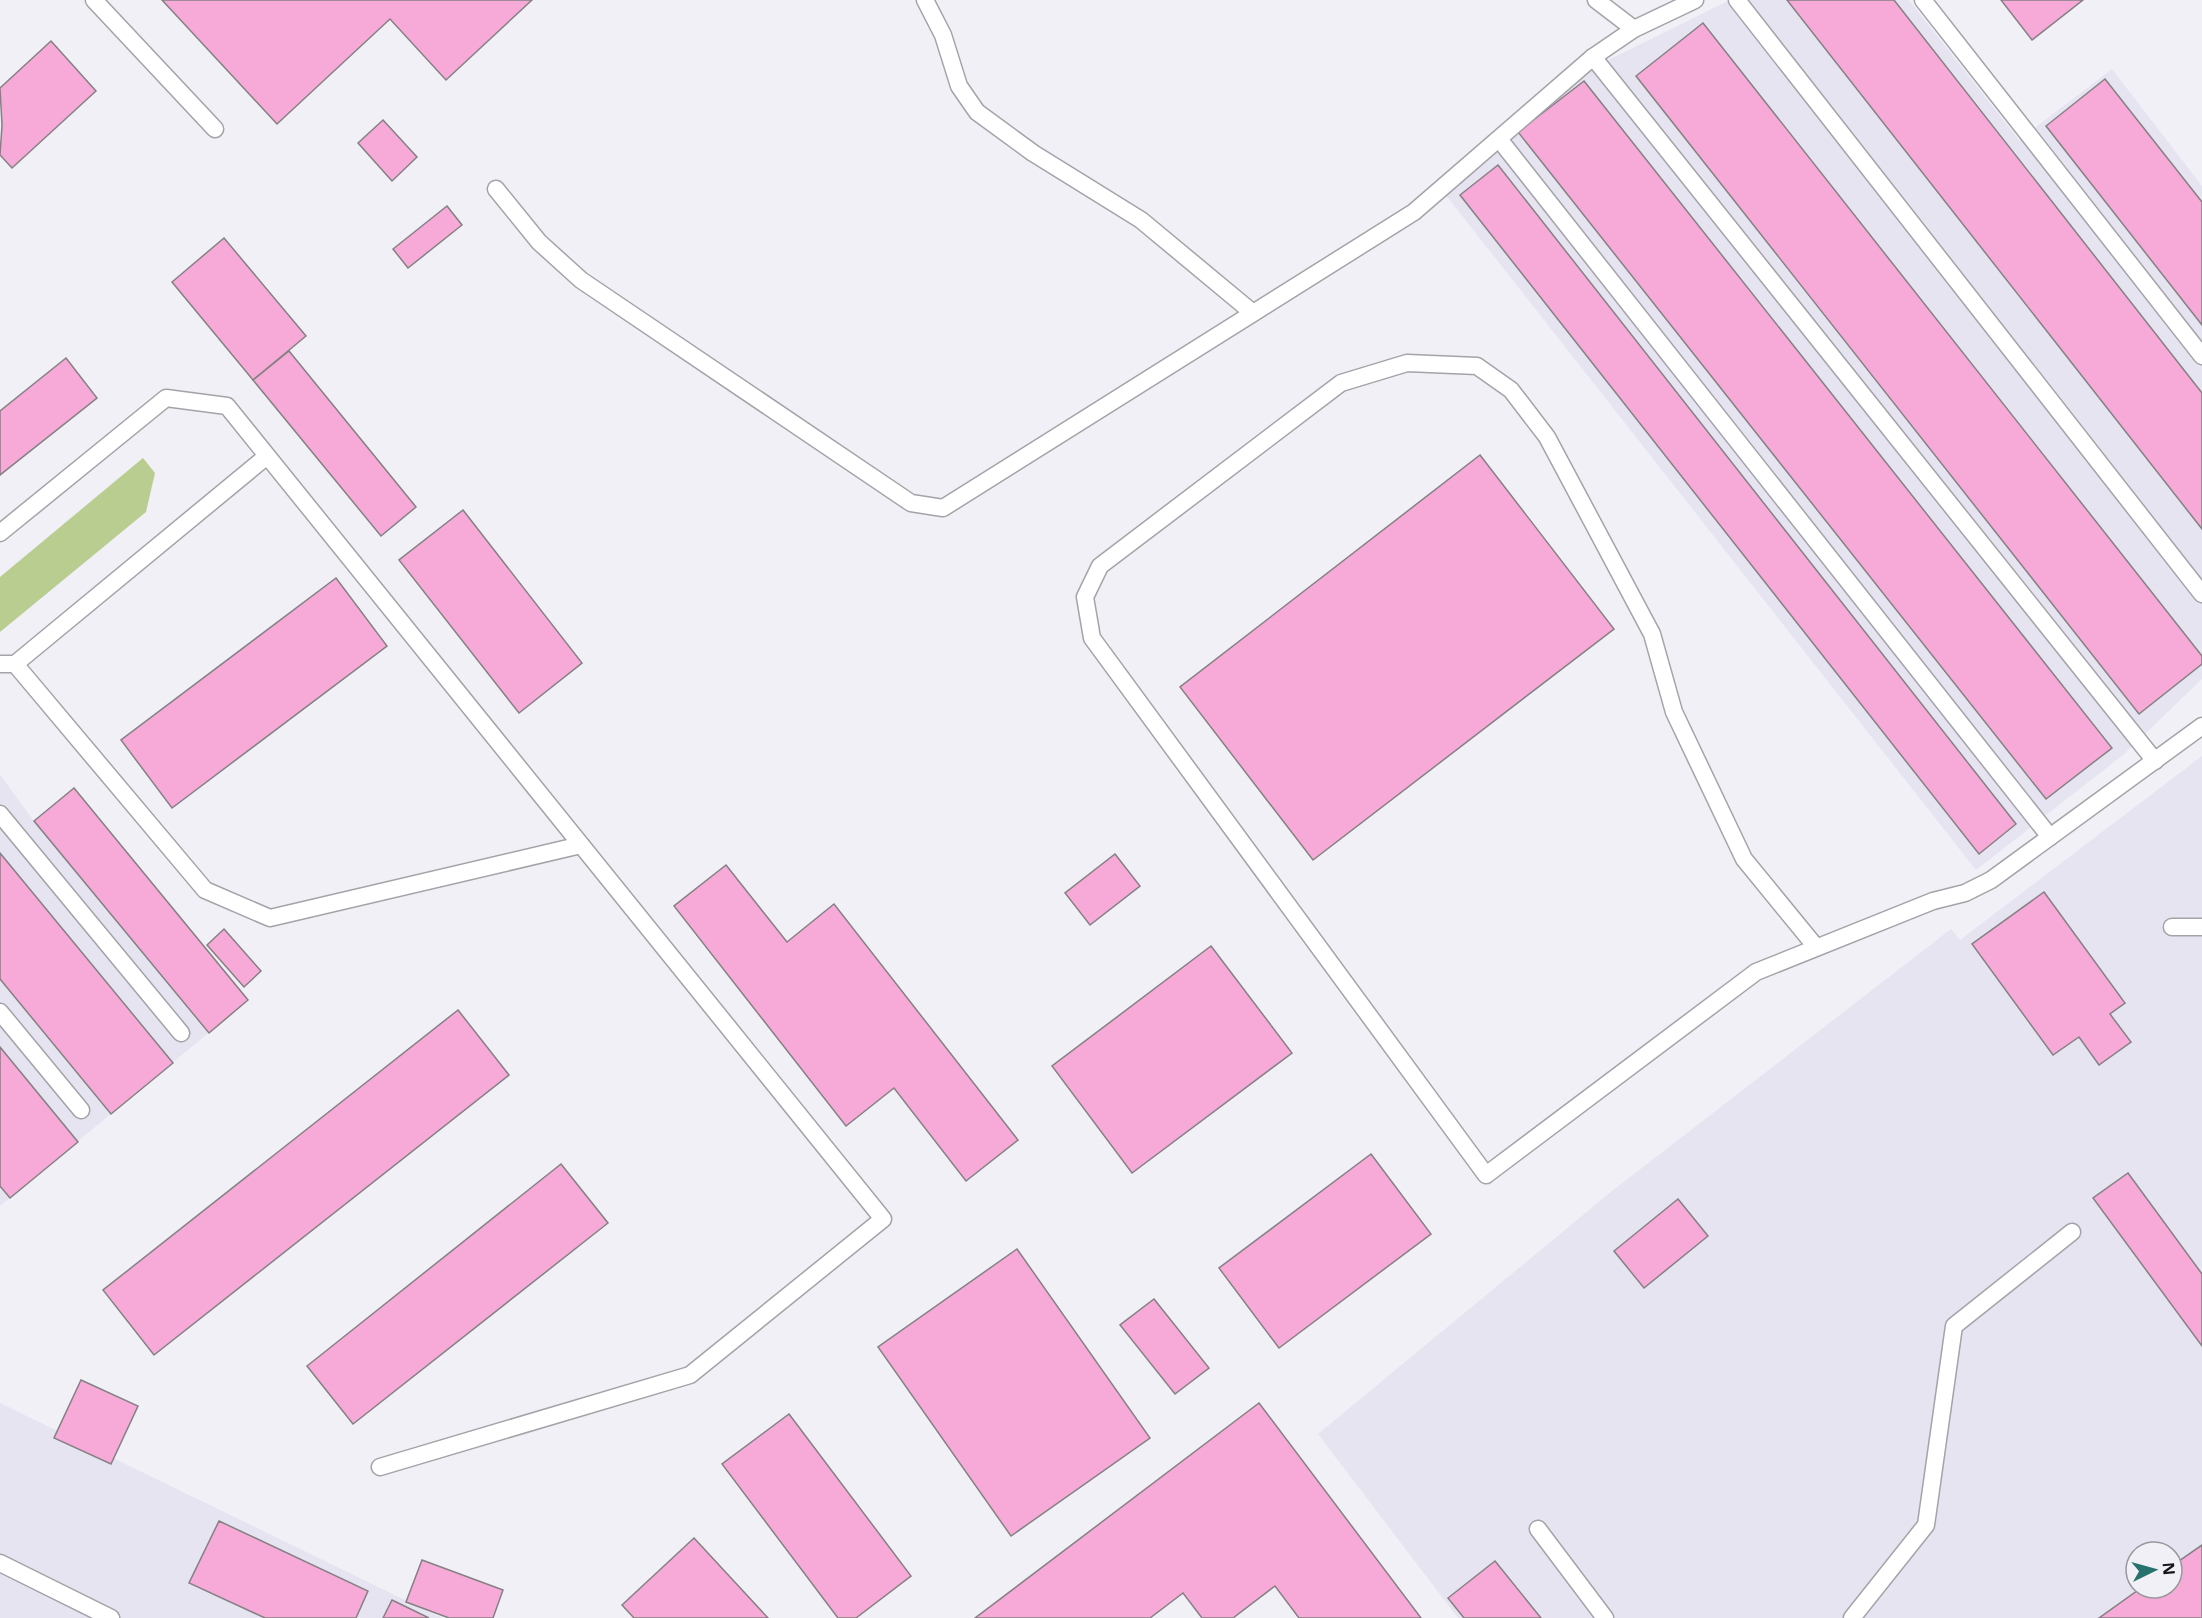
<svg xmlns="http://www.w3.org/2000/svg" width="2202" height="1618" viewBox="0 0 2202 1618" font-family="'Noto Sans',sans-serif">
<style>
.built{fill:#e6e4f1;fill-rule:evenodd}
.green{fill:#bacd90}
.building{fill:#f7aad8;stroke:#858083;stroke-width:1.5}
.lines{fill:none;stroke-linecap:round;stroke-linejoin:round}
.lane-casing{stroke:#a3a3a8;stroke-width:19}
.lane{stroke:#fff;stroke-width:16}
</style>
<rect width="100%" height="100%" fill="#f1f0f6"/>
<!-- built -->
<g class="built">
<path d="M1730,0H1909L2019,140L2112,69L2202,186V679L2123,755L1976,870L1445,194L1584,72Z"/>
<path d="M2202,756V1618H1458L1318,1434L1612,1191L1951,929L1960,940ZM2136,1552H2172V1588H2136Z"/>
<path d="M0,775L34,821L74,788L248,1000L0,1206Z"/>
<path d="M0,1403L442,1618H0Z"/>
</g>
<!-- green -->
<path class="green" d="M143,458L155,473L146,512L0,632V577Z"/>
<!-- building -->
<g class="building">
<path d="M162,0H532L446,80L390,19L277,124Z"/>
<path d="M1787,0H1894L2202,393V529Z"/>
<path d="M2001,0H2083L2032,40Z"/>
<path d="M1703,23L2202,656V664L2139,714L1636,76Z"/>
<path d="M51,41L96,91L12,168L0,155L2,125L0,88Z"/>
<path d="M2105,79L2202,202V325L2046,126Z"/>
<path d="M1584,81L2112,748L2046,799L1518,132Z"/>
<path d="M383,120L417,157L392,181L358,143Z"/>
<path d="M1498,165L2016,824L1979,854L1460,195Z"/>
<path d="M447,206L462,225L408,268L393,249Z"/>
<path d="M224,238L306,336L253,380L172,282Z"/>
<path d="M289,351L416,507L381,536L253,380Z"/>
<path d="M66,358L97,398L0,475V411Z"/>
<path d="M1480,455L1614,629L1313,860L1180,687Z"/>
<path d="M463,510L582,663L519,713L399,560Z"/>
<path d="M336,578L387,646L172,808L121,740Z"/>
<path d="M74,788L248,1000L209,1033L34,821Z"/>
<path d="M0,853L173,1063L111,1114L0,979Z"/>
<path d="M1115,854L1140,886L1090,925L1065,893Z"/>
<path d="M726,865L787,942L834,904L1018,1140L966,1181L894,1088L846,1126L674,906Z"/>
<path d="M2044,892L2125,1003L2110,1014L2131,1042L2099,1065L2079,1037L2053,1055L1972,944Z"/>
<path d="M224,929L261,971L244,987L207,945Z"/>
<path d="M1211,946L1292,1053L1132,1173L1052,1066Z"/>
<path d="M458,1010L509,1075L154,1355L103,1290Z"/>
<path d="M0,1047L78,1142L10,1198L0,1186Z"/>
<path d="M1371,1154L1431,1234L1279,1348L1219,1268Z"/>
<path d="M561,1164L608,1223L353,1424L307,1366Z"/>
<path d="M2128,1173L2202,1274V1346L2093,1198Z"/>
<path d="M1678,1199L1708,1236L1644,1288L1614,1251Z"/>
<path d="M1017,1249L1150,1438L1011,1536L878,1347Z"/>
<path d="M1154,1299L1209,1368L1175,1394L1120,1325Z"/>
<path d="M81,1380L138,1406L111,1464L54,1438Z"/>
<path d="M1259,1403L1421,1618H1299L1275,1586L1233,1618H1202L1183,1593L1150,1618H975Z"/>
<path d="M789,1414L911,1576L856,1618H838L722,1464Z"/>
<path d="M219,1521L368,1591L356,1618H265L189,1583Z"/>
<path d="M694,1538L768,1618H634L622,1605Z"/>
<path d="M2202,1545V1618H2099L2141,1588H2172V1566Z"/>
<path d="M422,1560L503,1590L493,1618H449L406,1602Z"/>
<path d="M1495,1561L1541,1618H1464L1448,1598Z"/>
<path d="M392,1600L429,1618H383Z"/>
</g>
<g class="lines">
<defs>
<g id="lane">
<path d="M94,0L215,129"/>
<path d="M925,0L943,35L959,86L977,112L1033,153L1141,220L1253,313"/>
<path d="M1596,0L1634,29"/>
<path d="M1737,0L2202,594"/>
<path d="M1923,0L2202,356"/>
<path d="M1593,57L2155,761"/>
<path d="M1499,139L2050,837"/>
<path d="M496,189L539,242L581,280L911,503L943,508L1414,212L1593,57L1634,29L1695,0"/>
<path d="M0,533L166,398L227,406L883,1219L690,1375L380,1467"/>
<path d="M0,664H15L267,456"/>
<path d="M15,664L205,890L270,918L581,845"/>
<path d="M0,814L181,1033"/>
<path d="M2172,927H2202"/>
<path d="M1816,947L1744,859L1674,712L1652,634L1547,437L1511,390L1477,366L1407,363L1341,383L1100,566L1085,597L1092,638L1486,1175L1756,972L1933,901L1965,893L1991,880L2202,726"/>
<path d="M0,1012L81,1110"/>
<path d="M1538,1529L1605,1618"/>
<path d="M0,1563L111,1618"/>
<path d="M1852,1618L1926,1525L1954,1326L2072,1232"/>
</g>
</defs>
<!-- lane casing -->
<use href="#lane" class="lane-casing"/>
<!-- lane -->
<use href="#lane" class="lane"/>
</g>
<!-- north arrow -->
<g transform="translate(2154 1570) rotate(85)"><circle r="28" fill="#f1f0f6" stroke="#99989c" stroke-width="1.5"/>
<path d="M0-4.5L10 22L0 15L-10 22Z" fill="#28726e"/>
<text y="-9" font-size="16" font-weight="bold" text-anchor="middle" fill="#141416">N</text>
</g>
</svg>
